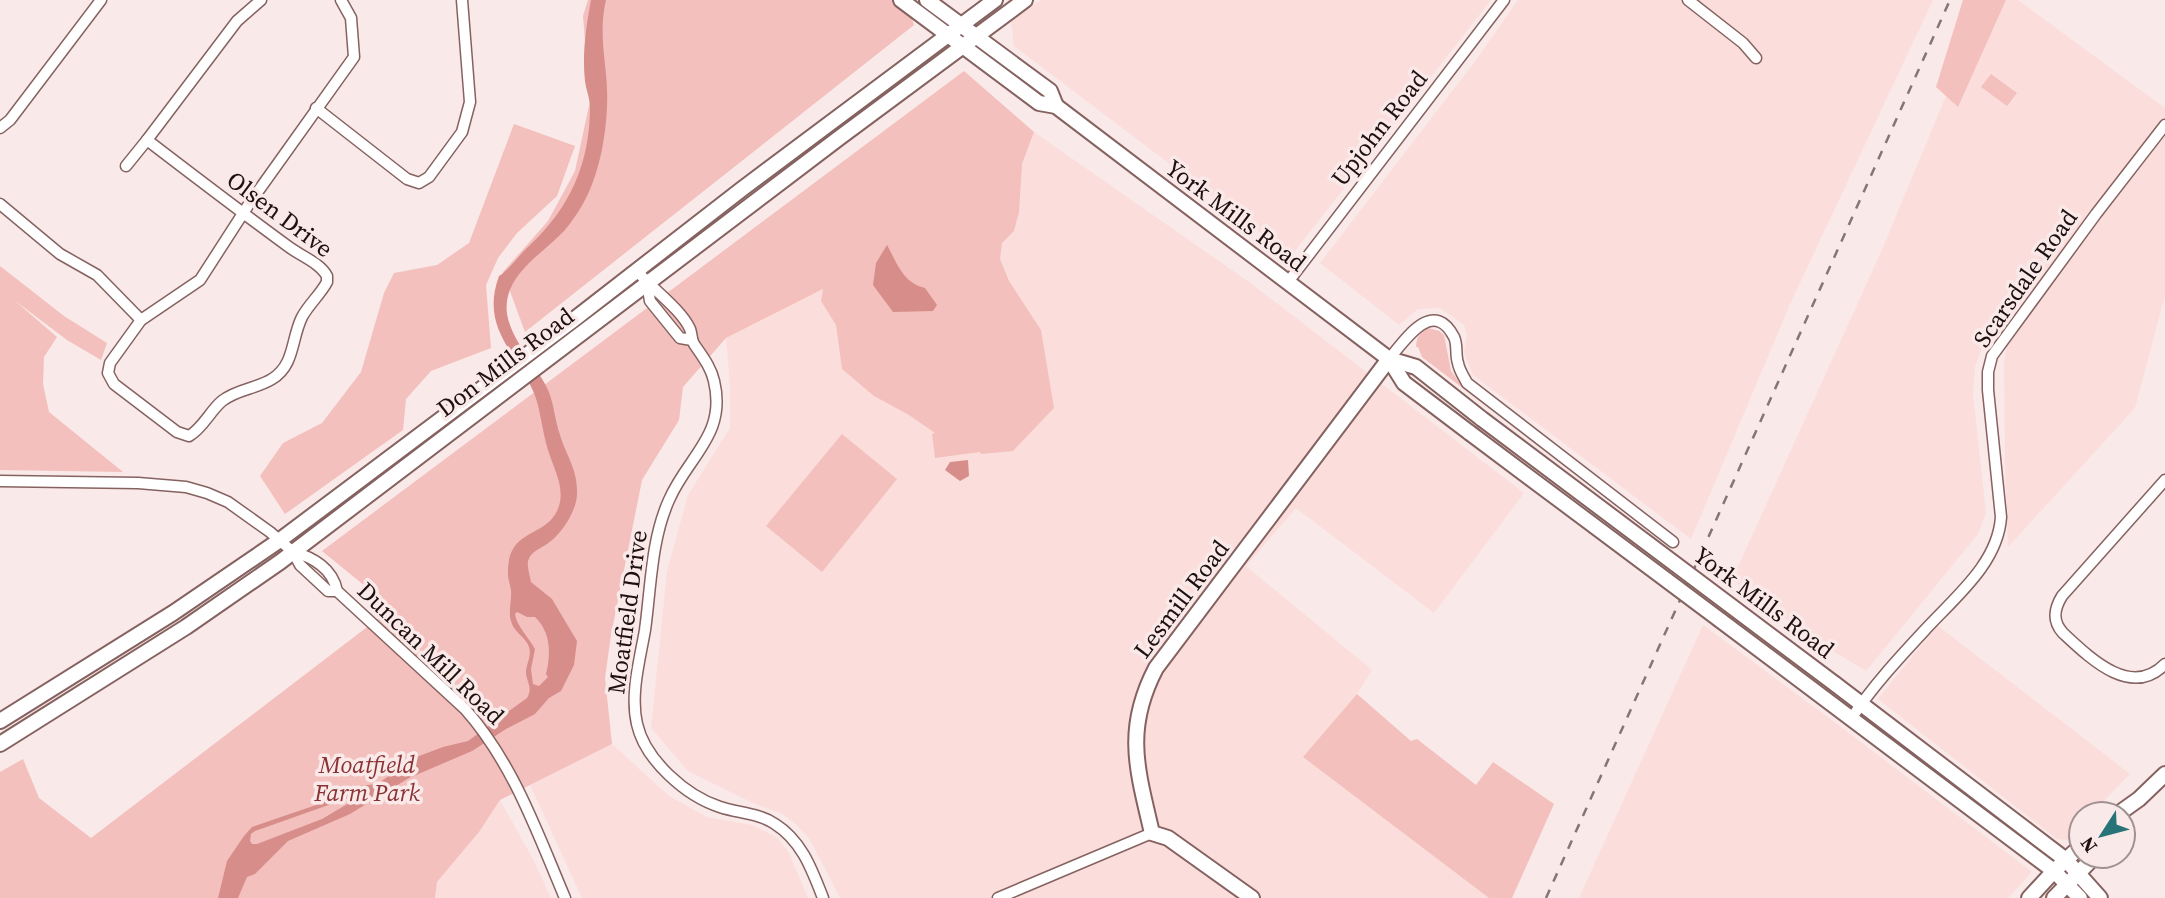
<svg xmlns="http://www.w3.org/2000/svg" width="2165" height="898" viewBox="0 0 2165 898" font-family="'Source Serif 4',serif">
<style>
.built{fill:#fbdedc}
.green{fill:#f3c0bd}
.water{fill:#d78d8a;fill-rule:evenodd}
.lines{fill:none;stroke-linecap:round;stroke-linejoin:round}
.street-casing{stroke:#856260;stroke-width:13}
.secondary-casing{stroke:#856260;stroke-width:18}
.street{stroke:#fff;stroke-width:10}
.secondary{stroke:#fff;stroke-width:14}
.rail{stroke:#847675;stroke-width:2.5;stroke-dasharray:9 9;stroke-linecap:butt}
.secondary-bridge-casing{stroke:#856260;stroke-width:18;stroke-linecap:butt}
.secondary-bridge{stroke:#fff;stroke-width:14}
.labels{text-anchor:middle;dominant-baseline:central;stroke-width:7;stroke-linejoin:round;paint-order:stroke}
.street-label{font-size:24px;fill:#1d100f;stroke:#f9e9e8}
.park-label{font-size:24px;font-style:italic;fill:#8b3234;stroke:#f9e9e8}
</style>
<rect width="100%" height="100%" fill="#f9e9e8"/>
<!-- built -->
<g class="built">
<path d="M1041,0H1491L1291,256L1014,46L1011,21Z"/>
<path d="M1518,0H1933L1791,302L1691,539L1473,375L1464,352L1467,335L1464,325L1440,308L1418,309L1399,325L1320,263L1476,60Z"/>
<path d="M2006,0H2018L2165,108V295L2135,408L2008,547L2005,469L2004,364L2007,344L1987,335L1975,367L1973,394L1986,513L1978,534L1866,671L1813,639L1732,580L1881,252L1946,96L1958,107Z"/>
<path d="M1034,132L1249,282L1524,493L1434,613L1296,508L1246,566L1372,670L1357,694L1304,757L1489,898H840L810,840L796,824L781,813L757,805L688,771L651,728L667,571L688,495L730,428V384L726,338L823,289L990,251Z"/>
<path d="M1703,625L1833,721L2032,872L2008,898H1579Z"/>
<path d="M1937,625L2130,774L2091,814H2081V825L2067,840L2057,839L1878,699Z"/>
<path d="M612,744L669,796L707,817L752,825L778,838L789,853L808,898H582L530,785Z"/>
<path d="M500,800L534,861L551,898H435L437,882L479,832Z"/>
</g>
<!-- green -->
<g class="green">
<path d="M588,0H906L914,25L525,332L503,272L548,221L575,171L590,101L583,16Z"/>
<path d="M1963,0H2006L1958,107L1936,87Z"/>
<path d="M964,71L1034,132L1022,164L1019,212L1014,231L1002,243L1000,259L1009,281L1041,330L1054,408L1013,451L981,454L980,452L935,458L932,434L935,433L909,415L874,396L842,369L836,325L821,301L823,289L726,338L683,387L679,420L642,480L611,635L605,678L612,744L500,800L479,832L437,882L435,898H0V772L23,759L39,798L91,838L392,608L322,551Z"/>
<path d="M1991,74L2017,93L2007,106L1981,87Z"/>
<path d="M514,124L575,146L557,196L517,233L498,258L486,285L491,348L431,371L406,399L403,430L285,514L260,476L283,443L322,423L361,372L384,293L394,273L437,265L469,243Z"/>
<path d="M0,266L64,316L107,343L101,360L67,340L14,300L57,337L44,357L43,384L49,412L123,472L0,470Z"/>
<path d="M1428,328L1439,331L1444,335L1451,371L1461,384L1490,407L1489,408L1422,357L1418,347H1416C1416,338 1420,332 1428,328Z"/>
<path d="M842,434L897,479L822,572L766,526Z"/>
<path d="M1357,694L1411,741L1417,739L1476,785L1493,762L1554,804L1512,898H1489L1303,757Z"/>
</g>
<!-- water -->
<g class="water">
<path d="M591,0H606C597,38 609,69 607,106C606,135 600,168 588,194C582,207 574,219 565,230C542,255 502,275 507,314C511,339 533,362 545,384C554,399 554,418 560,435C567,458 578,469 577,495C576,512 561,535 547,544C540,549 531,551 528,561C527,567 530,576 531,582L552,599L577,641L574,665L561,691L549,698L535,714L506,729L472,751L409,778L350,814L288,841L255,874L247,877L238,898H218L227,861L244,836L252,827L319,804L359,786L377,784L419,756L443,747L468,741L527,698C533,688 527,683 526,673C526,664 532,656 529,647C526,637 514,633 511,621C508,612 512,600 511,590C510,584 508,579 508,574C507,528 543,539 557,511C567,490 554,470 548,450C542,431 541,411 534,393C516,351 480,328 499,276C509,270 519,255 529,246C570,208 590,163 590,107C590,98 586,90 585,81C582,54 586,27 591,0ZM517,612L527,617H535C551,632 551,654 546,674L548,677L539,686L533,684L531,669L535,649C529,638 516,625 515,614ZM354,796L357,797L356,799L322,819L257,844H252L250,841L251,834L255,831Z"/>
<path d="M887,245C897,263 903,283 925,288L937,305L933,311L893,312L873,285L876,263Z"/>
<path d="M968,460L969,476L960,481L945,470L950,462Z"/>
</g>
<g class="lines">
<defs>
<g id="street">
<path d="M261,0L237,21L147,140C194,176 241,212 289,247C301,256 320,263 327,276V282C320,295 309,304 302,317C291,339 295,365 272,379C256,389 237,389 222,401C210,411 203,428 189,436L177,432L114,384L108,373L110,363L141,320L200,280L249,204L354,57L351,18L341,0"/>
<path d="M1688,0L1743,43L1756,58"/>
<path d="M316,108L407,179L419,183L429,177L462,132L470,102L462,0"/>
<path d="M0,128L10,120L101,0"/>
<path d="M126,166L147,140"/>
<path d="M0,204L60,254L97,275L141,320"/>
<path d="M637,271C651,288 681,309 690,329C692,334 691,339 694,344C702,356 711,367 714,381C727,435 688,456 669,500C651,540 651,587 645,630C640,659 630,694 637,724C645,760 686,796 720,807C738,813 759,813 775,824C802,841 812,870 823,898"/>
<path d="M1288,282L1504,0"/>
<path d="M647,283L650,301L680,338L692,340"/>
<path d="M1389,359C1405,340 1433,297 1454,337C1458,345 1455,355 1458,363C1459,370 1464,377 1467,383L1673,542"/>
<path d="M2165,480L2062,596C2054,609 2052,621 2063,633C2090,658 2131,699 2165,664"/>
<path d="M0,481L138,483L186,487L207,493L228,502L270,532L293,552L300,565L328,591H337"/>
<path d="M293,552C313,557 333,569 337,591L465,709C513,763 537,832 565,898"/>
<path d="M1851,719C1872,687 1898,659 1924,631C1954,598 1998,564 2001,517L1988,390V372L1992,356L2096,214L2165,125"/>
<path d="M998,898L1152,833"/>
</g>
<g id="secondary">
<path d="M901,0L1039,103L1056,106L1389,359L1416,367L1482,419"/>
<path d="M927,0L1050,91L1056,106"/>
<path d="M1389,359L1404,383L1470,433"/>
<path d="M1720,620L2054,871L2080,898"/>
<path d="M1835,684L2066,860L2100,898"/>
<path d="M0,721L173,613L280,540L572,321L742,189L995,0"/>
<path d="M0,744L186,627L280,562L839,138L1025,0"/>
<path d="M2118,814L2139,799L2165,774"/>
<path d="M1252,898L1168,838L1152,833C1137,769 1124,729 1156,668L1389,359"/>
<path d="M2029,898L2054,871L2081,846"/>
<path d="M2054,898L2095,856"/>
</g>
</defs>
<!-- street casing -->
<use href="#street" class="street-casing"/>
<!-- secondary casing -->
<use href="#secondary" class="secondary-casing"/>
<!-- street -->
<use href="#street" class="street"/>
<!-- secondary -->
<use href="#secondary" class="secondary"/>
<!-- rail -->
<path class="rail" d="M1546,898L1950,0"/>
<defs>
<g id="secondary-bridge">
<path d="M1482,419L1835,684"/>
<path d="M1470,433L1720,620"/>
</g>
</defs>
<!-- secondary-bridge casing -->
<use href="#secondary-bridge" class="secondary-bridge-casing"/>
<!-- secondary-bridge -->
<use href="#secondary-bridge" class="secondary-bridge"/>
</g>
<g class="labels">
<!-- street labels -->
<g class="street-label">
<text transform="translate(1379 128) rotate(-52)">Upjohn Road</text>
<text transform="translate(280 214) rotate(37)">Olsen Drive</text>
<text transform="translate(1236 215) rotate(37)">York Mills Road</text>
<text transform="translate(2025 278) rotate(-55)">Scarsdale Road</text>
<text transform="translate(505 362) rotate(-37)">Don Mills Road</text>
<text transform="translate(1181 599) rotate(-53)">Lesmill Road</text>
<text transform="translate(1764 602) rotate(37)">York Mills Road</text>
<text transform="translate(627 612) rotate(-82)">Moatfield Drive</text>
<text transform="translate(431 653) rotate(44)">Duncan Mill Road</text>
</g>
<!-- park labels -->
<g class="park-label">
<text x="367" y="764">Moatfield<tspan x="367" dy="28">Farm Park</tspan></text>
</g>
</g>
<!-- north arrow -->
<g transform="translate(2102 835) rotate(234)"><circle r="33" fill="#f9e9e8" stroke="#a19291" stroke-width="2"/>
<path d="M0-5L12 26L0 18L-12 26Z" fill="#287378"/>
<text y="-10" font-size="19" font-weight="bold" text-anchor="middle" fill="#1d100f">N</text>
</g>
</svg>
